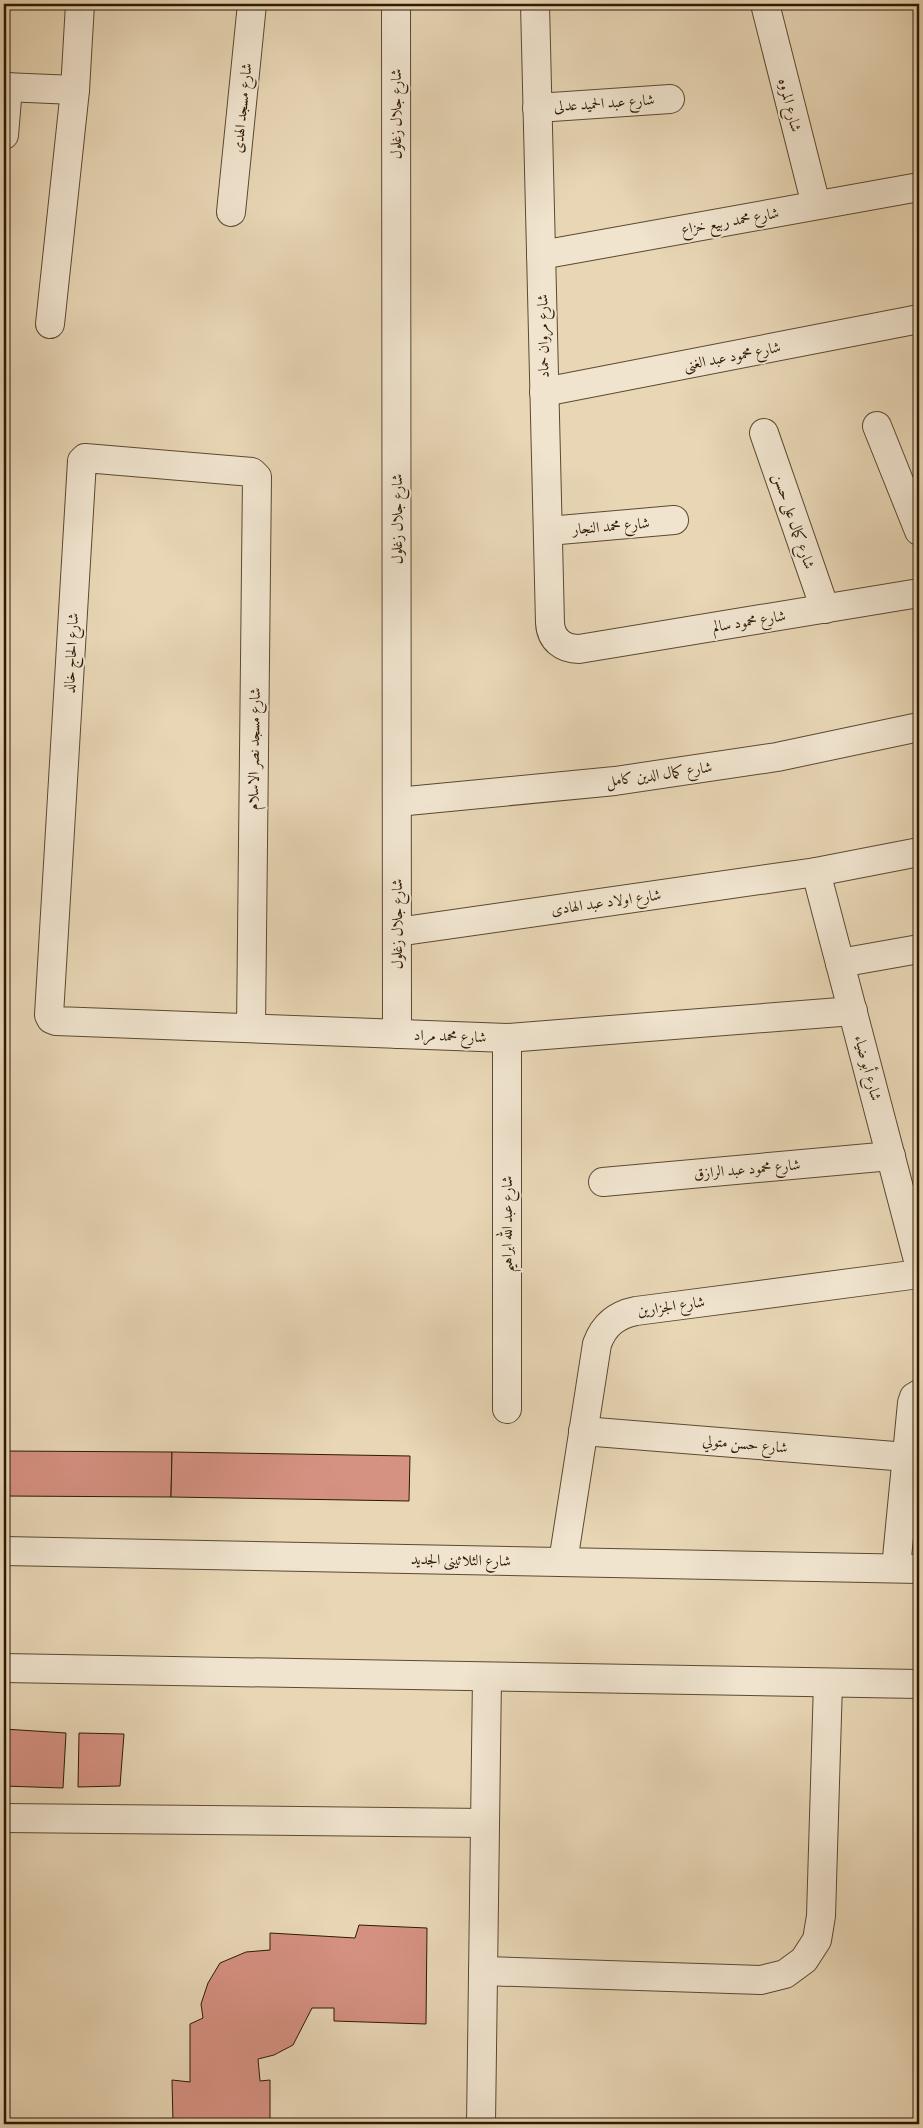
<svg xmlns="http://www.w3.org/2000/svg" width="923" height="2128" viewBox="0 0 923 2128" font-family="'IM FELL Great Primer',Amiri,serif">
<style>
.building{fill:#d59181;stroke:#2e1a04}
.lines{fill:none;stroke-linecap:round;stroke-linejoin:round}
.minor-casing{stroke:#5c4930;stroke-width:30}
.minor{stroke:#f0e4cf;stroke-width:28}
.labels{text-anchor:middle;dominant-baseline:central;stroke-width:4;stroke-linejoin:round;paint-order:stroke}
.street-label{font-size:15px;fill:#2e1a04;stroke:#f0e4cf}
</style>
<rect width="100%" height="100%" fill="#e8d6b5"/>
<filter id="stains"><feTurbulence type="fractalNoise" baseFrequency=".004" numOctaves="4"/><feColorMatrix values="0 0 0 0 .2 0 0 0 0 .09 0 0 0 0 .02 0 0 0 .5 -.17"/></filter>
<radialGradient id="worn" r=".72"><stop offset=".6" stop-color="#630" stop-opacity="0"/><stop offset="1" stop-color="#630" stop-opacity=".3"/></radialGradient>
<!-- building -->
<g class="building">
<path d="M4,1451L172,1452L171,1497L4,1496Z"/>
<path d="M172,1452L410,1456L409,1501L171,1497Z"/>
<path d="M4,1729L66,1733L63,1788L4,1786Z"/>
<path d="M79,1733L124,1734L120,1786L78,1787Z"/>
<path d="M359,1925L427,1928L426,2024L334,2021V2008H312L293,2045L274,2055L258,2059L260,2081L270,2080V2124H173L172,2080L190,2082V2024L203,2018L201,2004L208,1983L220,1963L246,1952L270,1950V1933L355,1938Z"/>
</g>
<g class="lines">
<defs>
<g id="minor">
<path d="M396,4L397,1034"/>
<path d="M535,4L550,623C551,640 563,649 579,649L919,593"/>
<path d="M765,4L816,205"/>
<path d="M4,87L75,90"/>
<path d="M537,108L670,99"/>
<path d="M4,135L8,87"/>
<path d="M231,212L252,4"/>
<path d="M541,255L919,187"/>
<path d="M50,324L75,90L80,4"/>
<path d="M544,392L919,319"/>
<path d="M877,426L919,531"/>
<path d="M764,433L825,609"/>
<path d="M548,531L674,520"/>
<path d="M397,802L615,781L777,757L919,727"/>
<path d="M816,872L919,1264"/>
<path d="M397,932L816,872L919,852"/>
<path d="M840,963L919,949"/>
<path d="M251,1028L257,477L252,472L85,458L82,461L49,1015L51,1019L56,1021L507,1038L853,1011"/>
<path d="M603,1182L891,1156"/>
<path d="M507,1409V1038"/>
<path d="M583,1431L907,1457"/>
<path d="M4,1551L919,1569"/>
<path d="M563,1562L597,1344C604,1325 616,1315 636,1311L919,1274"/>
<path d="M896,1568L912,1403L914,1397L919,1394"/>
<path d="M4,1668L919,1684"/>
<path d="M4,1818L485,1823"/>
<path d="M483,1971L761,1980L785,1974L804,1960L817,1940L821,1916L828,1683"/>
<path d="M481,2124L487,1677"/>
</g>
</defs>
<!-- minor casing -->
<use href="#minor" class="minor-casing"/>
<!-- minor -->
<use href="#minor" class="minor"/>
</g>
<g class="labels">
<!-- street labels -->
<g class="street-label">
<text transform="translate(604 103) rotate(-4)">شارع عبد الحميد عدلى</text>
<text transform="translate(790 105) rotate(76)">شارع المروه</text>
<text transform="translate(242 108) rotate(-84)">شارع مسجد الهدى</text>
<text transform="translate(396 114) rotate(-90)">شارع جلال زغلول</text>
<text transform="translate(730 221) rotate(-10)">شارع محمد ربيع خزاع</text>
<text transform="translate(543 336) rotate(-91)">شارع مروان حماد</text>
<text transform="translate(732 356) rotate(-11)">شارع محمود عبد الغنى</text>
<text transform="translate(397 519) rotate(-90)">شارع جلال زغلول</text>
<text transform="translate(794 521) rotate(71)">شارع كمال على حسن</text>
<text transform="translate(611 526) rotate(-5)">شارع محمد النجار</text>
<text transform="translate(749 621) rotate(-9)">شارع محمود سالم</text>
<text transform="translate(71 653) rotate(-87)">شارع الحاج خالد</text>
<text transform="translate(254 749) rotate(-89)">شارع مسجد نصر الاسلام</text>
<text transform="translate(659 774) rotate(-8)">شارع كمال الدين كامل</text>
<text transform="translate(606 902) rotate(-8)">شارع اولاد عبد الهادى</text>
<text transform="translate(397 924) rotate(-90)">شارع جلال زغلول</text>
<text transform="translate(450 1036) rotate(2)">شارع محمد مراد</text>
<text transform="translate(868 1068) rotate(75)">شارع أبو ضياء</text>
<text transform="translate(747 1169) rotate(-5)">شارع محمود عبد الرازق</text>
<text transform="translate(507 1224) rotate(-90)">شارع عبد الله ابراهيم</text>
<text transform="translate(671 1306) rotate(-8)">شارع الجزارين</text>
<text transform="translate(745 1444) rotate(5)">شارع حسن متولي</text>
<text transform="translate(461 1560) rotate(1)">شارع الثلاثينى الجديد</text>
</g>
</g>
<!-- margin -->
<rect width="923" height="2128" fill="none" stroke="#e8d6b5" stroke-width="20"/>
<rect x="5" y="5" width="913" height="2118" fill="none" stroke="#2e1a04" stroke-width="2.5"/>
<rect x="10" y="10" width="903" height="2108" fill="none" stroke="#2e1a04"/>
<rect width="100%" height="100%" filter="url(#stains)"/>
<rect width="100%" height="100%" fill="url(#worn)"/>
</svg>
